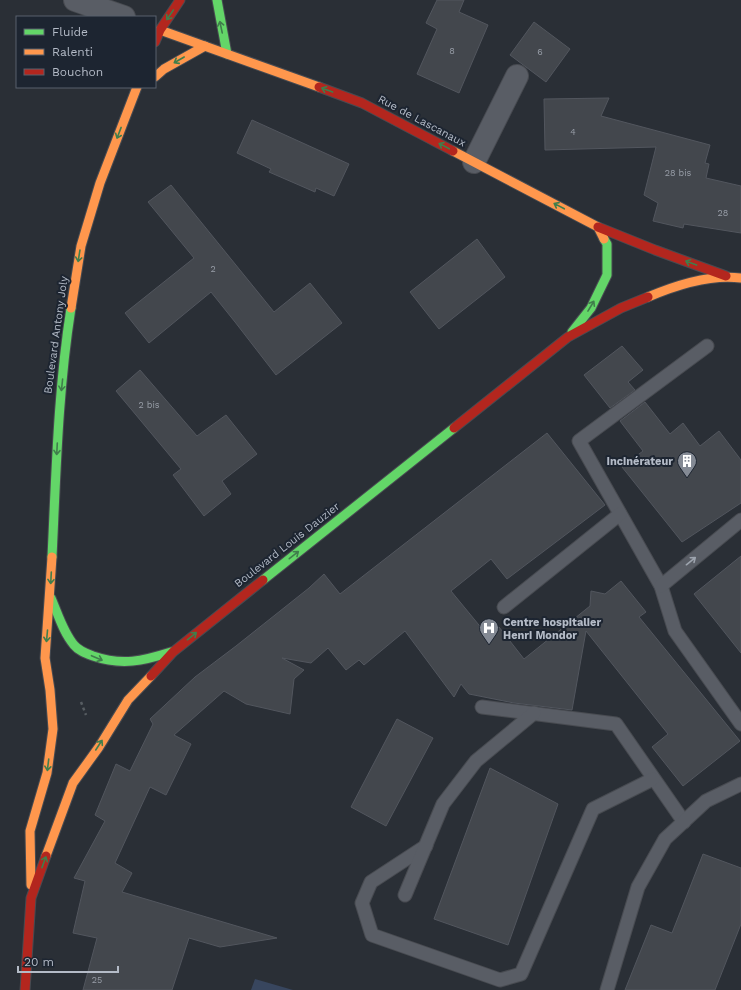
<svg xmlns="http://www.w3.org/2000/svg" width="741" height="990" viewBox="0 0 741 990" font-family="'Work Sans',sans-serif">
<style>
.water{fill:#38465e}
.building{fill:#43474d;stroke:#52565e}
.lines{fill:none;stroke-linecap:round;stroke-linejoin:round}
.lane-casing{stroke:#484b51;stroke-width:15}
.street-casing{stroke:#484b51;stroke-width:24}
.fast-casing{stroke:#484b51;stroke-width:11}
.slow-casing{stroke:#484b51;stroke-width:11}
.jam-casing{stroke:#484b51;stroke-width:11}
.path{stroke:#575d62;stroke-width:2.5;stroke-dasharray:3 3;stroke-linecap:butt}
.lane{stroke:#595d65;stroke-width:13}
.street{stroke:#595d65;stroke-width:22}
.fast{stroke:#63d668;stroke-width:9}
.slow{stroke:#ff974d;stroke-width:9}
.jam{stroke:#b3261e;stroke-width:9}
.oneway{stroke:#407e4c}
.oneway2{stroke:#9da4ae}
.labels{text-anchor:middle;dominant-baseline:central;stroke-width:4;stroke-linejoin:round;paint-order:stroke}
.number-label{font-size:9px;fill:#989ea8}
.street-label{font-size:11px;fill:#b4bbc7;stroke:#1d2531}
.poi-label{font-size:11px;font-weight:bold;fill:#b4bbc7;stroke:#1d2531;text-anchor:end}
</style>
<rect width="100%" height="100%" fill="#2a2f36"/>
<!-- water -->
<path class="water" d="M255,979L293,990H251Z"/>
<!-- building -->
<g class="building">
<path d="M437,0H464L459,12L488,25L459,93L417,74L437,29L426,23Z"/>
<path d="M534,22L570,49L546,82L510,55Z"/>
<path d="M609,98L601,116L710,145L705,163L709,164L706,178L741,186V233L684,224L683,228L653,221L658,203L644,195L656,147L545,150L544,99Z"/>
<path d="M252,120L349,164L334,196L316,188L315,192L269,172L271,169L237,153Z"/>
<path d="M171,185L274,312L310,283L342,323L276,375L235,322L211,292L149,343L125,313L194,258L148,202Z"/>
<path d="M477,239L505,277L439,329L410,292Z"/>
<path d="M622,346L643,370L628,382L635,390L610,408L584,375Z"/>
<path d="M140,370L197,436L226,415L257,454L222,481L231,494L204,516L173,475L181,469L116,391Z"/>
<path d="M645,402L670,434L683,423L700,446L719,431L741,460V503L682,542L622,467L643,451L620,421Z"/>
<path d="M547,433L605,505L507,579L491,559L451,591L488,636L499,627L524,659L590,606L591,591L605,594L621,581L646,612L639,617L740,741L683,786L652,747L668,734L586,631L572,710L514,703L469,694L461,684L454,697L405,631L364,665L359,660L346,670L328,648L311,663L282,658L304,670L294,679L290,714L246,704L224,691L174,735L191,744L166,795L150,787L115,863L132,873L122,892L277,938L220,947L189,938L172,990H83L97,938L73,933L85,881L74,878L105,821L95,815L116,764L130,771L153,724L150,719L195,677L236,646L309,588L324,574L340,594Z"/>
<path d="M741,556V653L694,594Z"/>
<path d="M397,719L433,738L386,826L351,807Z"/>
<path d="M490,768L558,804L508,945L434,919Z"/>
<path d="M703,854L741,868V924L715,990H625L651,925L672,933Z"/>
</g>
<g class="lines">
<defs>
<g id="lane">
<path d="M707,346L579,441L661,586L675,631L741,724"/>
<path d="M661,586L741,520"/>
<path d="M504,607L620,514"/>
<path d="M482,707L616,724L684,822"/>
<path d="M426,846L371,882L362,903L372,935L500,980L521,974L593,809L653,779"/>
<path d="M405,895L443,804L476,761L534,713"/>
<path d="M607,990L638,887L665,839L706,801L741,784"/>
</g>
<g id="street">
<path d="M75,0L124,17"/>
<path d="M474,162L517,76"/>
</g>
<g id="fast">
<path d="M217,0L227,54"/>
<path d="M572,332L591,308L607,275V244L604,239"/>
<path d="M52,557C56,474 58,390 71,308"/>
<path d="M263,580L454,428"/>
<path d="M51,598C58,614 63,632 74,645C79,651 85,653 93,656C122,666 143,661 171,652"/>
</g>
<g id="slow">
<path d="M160,30L319,87"/>
<path d="M155,77L164,69L205,46"/>
<path d="M453,151L598,227L604,239"/>
<path d="M648,297C676,285 710,274 741,278"/>
<path d="M71,308L81,246L100,183L137,87"/>
<path d="M46,856L73,783L99,747L128,700L151,676"/>
<path d="M31,885L30,831L47,773L53,729L50,690L45,658L52,557"/>
</g>
<g id="jam">
<path d="M155,42L160,30L180,0"/>
<path d="M319,87L362,103L453,151"/>
<path d="M598,227L655,250L726,276"/>
<path d="M454,428L568,337L621,308L648,297"/>
<path d="M151,676L173,652L263,580"/>
<path d="M25,990L31,898L46,856"/>
</g>
</defs>
<!-- lane casing -->
<use href="#lane" class="lane-casing"/>
<!-- street casing -->
<use href="#street" class="street-casing"/>
<!-- fast casing -->
<use href="#fast" class="fast-casing"/>
<!-- slow casing -->
<use href="#slow" class="slow-casing"/>
<!-- jam casing -->
<use href="#jam" class="jam-casing"/>
<!-- path -->
<path class="path" d="M81,702L86,715"/>
<!-- lane -->
<use href="#lane" class="lane"/>
<!-- street -->
<use href="#street" class="street"/>
<!-- fast -->
<use href="#fast" class="fast"/>
<!-- slow -->
<use href="#slow" class="slow"/>
<!-- jam -->
<use href="#jam" class="jam"/>
</g>
<!-- one-way arrows -->
<defs><path id="oneway-shaft" d="M-6 0H5M1.5-3L5.5 0L1.5 3" fill="none" stroke-width="1.6" stroke-linecap="round" stroke-linejoin="round"/></defs>
<g class="oneway">
<use href="#oneway-shaft" transform="translate(170 15) rotate(124)"/>
<use href="#oneway-shaft" transform="translate(221 27) rotate(-102)"/>
<use href="#oneway-shaft" transform="translate(179 60) rotate(150)"/>
<use href="#oneway-shaft" transform="translate(327 90) rotate(-160)"/>
<use href="#oneway-shaft" transform="translate(119 133) rotate(111)"/>
<use href="#oneway-shaft" transform="translate(444 146) rotate(-152)"/>
<use href="#oneway-shaft" transform="translate(559 206) rotate(-152)"/>
<use href="#oneway-shaft" transform="translate(79 256) rotate(99)"/>
<use href="#oneway-shaft" transform="translate(691 263) rotate(-160)"/>
<use href="#oneway-shaft" transform="translate(591 306) rotate(-59)"/>
<use href="#oneway-shaft" transform="translate(62 385) rotate(96)"/>
<use href="#oneway-shaft" transform="translate(57 449) rotate(93)"/>
<use href="#oneway-shaft" transform="translate(294 555) rotate(-38)"/>
<use href="#oneway-shaft" transform="translate(51 578) rotate(93)"/>
<use href="#oneway-shaft" transform="translate(47 636) rotate(95)"/>
<use href="#oneway-shaft" transform="translate(192 636) rotate(-39)"/>
<use href="#oneway-shaft" transform="translate(97 658) rotate(23)"/>
<use href="#oneway-shaft" transform="translate(99 745) rotate(-57)"/>
<use href="#oneway-shaft" transform="translate(48 765) rotate(97)"/>
<use href="#oneway-shaft" transform="translate(44 862) rotate(-70)"/>
</g>
<use class="oneway2" href="#oneway-shaft" transform="translate(691 561) rotate(-39)"/>
<!-- icons -->
<defs>
<symbol id="building-pin" viewBox="-11 -11 22 30"><path d="M0 17L-7.5 6A9.5 9.5 0 1 1 7.5 6Z" fill="#848a94" stroke="#1d2531"/><path d="M-4-6H4V6H1V3H-1V6H-4ZM-2.5-4.3h1.7v1.8h-1.7ZM.8-4.3h1.7v1.8H.8ZM-2.5-1h1.7V.8h-1.7ZM.8-1h1.7V.8H.8Z" fill="#fff"/></symbol>
<symbol id="hospital-pin" viewBox="-11 -11 22 30"><path d="M0 17L-7.5 6A9.5 9.5 0 1 1 7.5 6Z" fill="#848a94" stroke="#1d2531"/><path d="M-5-5h3v3.5h4V-5h3V5h-3V1.5h-4V5h-3Z" fill="#fff"/></symbol>
</defs>
<g fill-rule="evenodd">
<use href="#building-pin" x="676" y="450" width="22" height="30"/>
<use href="#hospital-pin" x="478" y="617" width="22" height="30"/>
</g>
<g class="labels">
<!-- number labels -->
<g class="number-label">
<text x="452" y="51">8</text>
<text x="540" y="52">6</text>
<text x="573" y="132">4</text>
<text x="678" y="173">28 bis</text>
<text x="723" y="213">28</text>
<text x="213" y="269">2</text>
<text x="149" y="405">2 bis</text>
<text x="97" y="980">25</text>
</g>
<!-- street labels -->
<g class="street-label">
<text transform="translate(422 121) rotate(28)">Rue de Lascanaux</text>
<text transform="translate(56 335) rotate(-82)">Boulevard Antony Joly</text>
<text transform="translate(287 545) rotate(-38)">Boulevard Louis Dauzier</text>
</g>
<!-- poi labels -->
<g class="poi-label">
<text x="673" y="461">Incinérateur</text>
<text x="503" y="622" text-anchor="start">Centre hospitalier<tspan x="503" dy="13">Henri Mondor</tspan></text>
</g>
</g>
<!-- legend -->
<rect x="16" y="16" width="140" height="72" fill="#1d2531" stroke="#59616d"/>
<rect x="24" y="29" width="20" height="6" fill="#63d668" stroke="#59616d"/>
<text x="52" y="36" font-size="12" fill="#b4bbc7">Fluide</text>
<rect x="24" y="49" width="20" height="6" fill="#ff974d" stroke="#59616d"/>
<text x="52" y="56" font-size="12" fill="#b4bbc7">Ralenti</text>
<rect x="24" y="69" width="20" height="6" fill="#b3261e" stroke="#59616d"/>
<text x="52" y="76" font-size="12" fill="#b4bbc7">Bouchon</text>
<!-- scale -->
<path d="M18 966v6h100v-6" fill="none" stroke="#b4bbc7" stroke-width="2"/>
<text x="24" y="966" font-size="12" fill="#b4bbc7" stroke="#1d2531" stroke-width="3" paint-order="stroke">20 m</text>
</svg>
